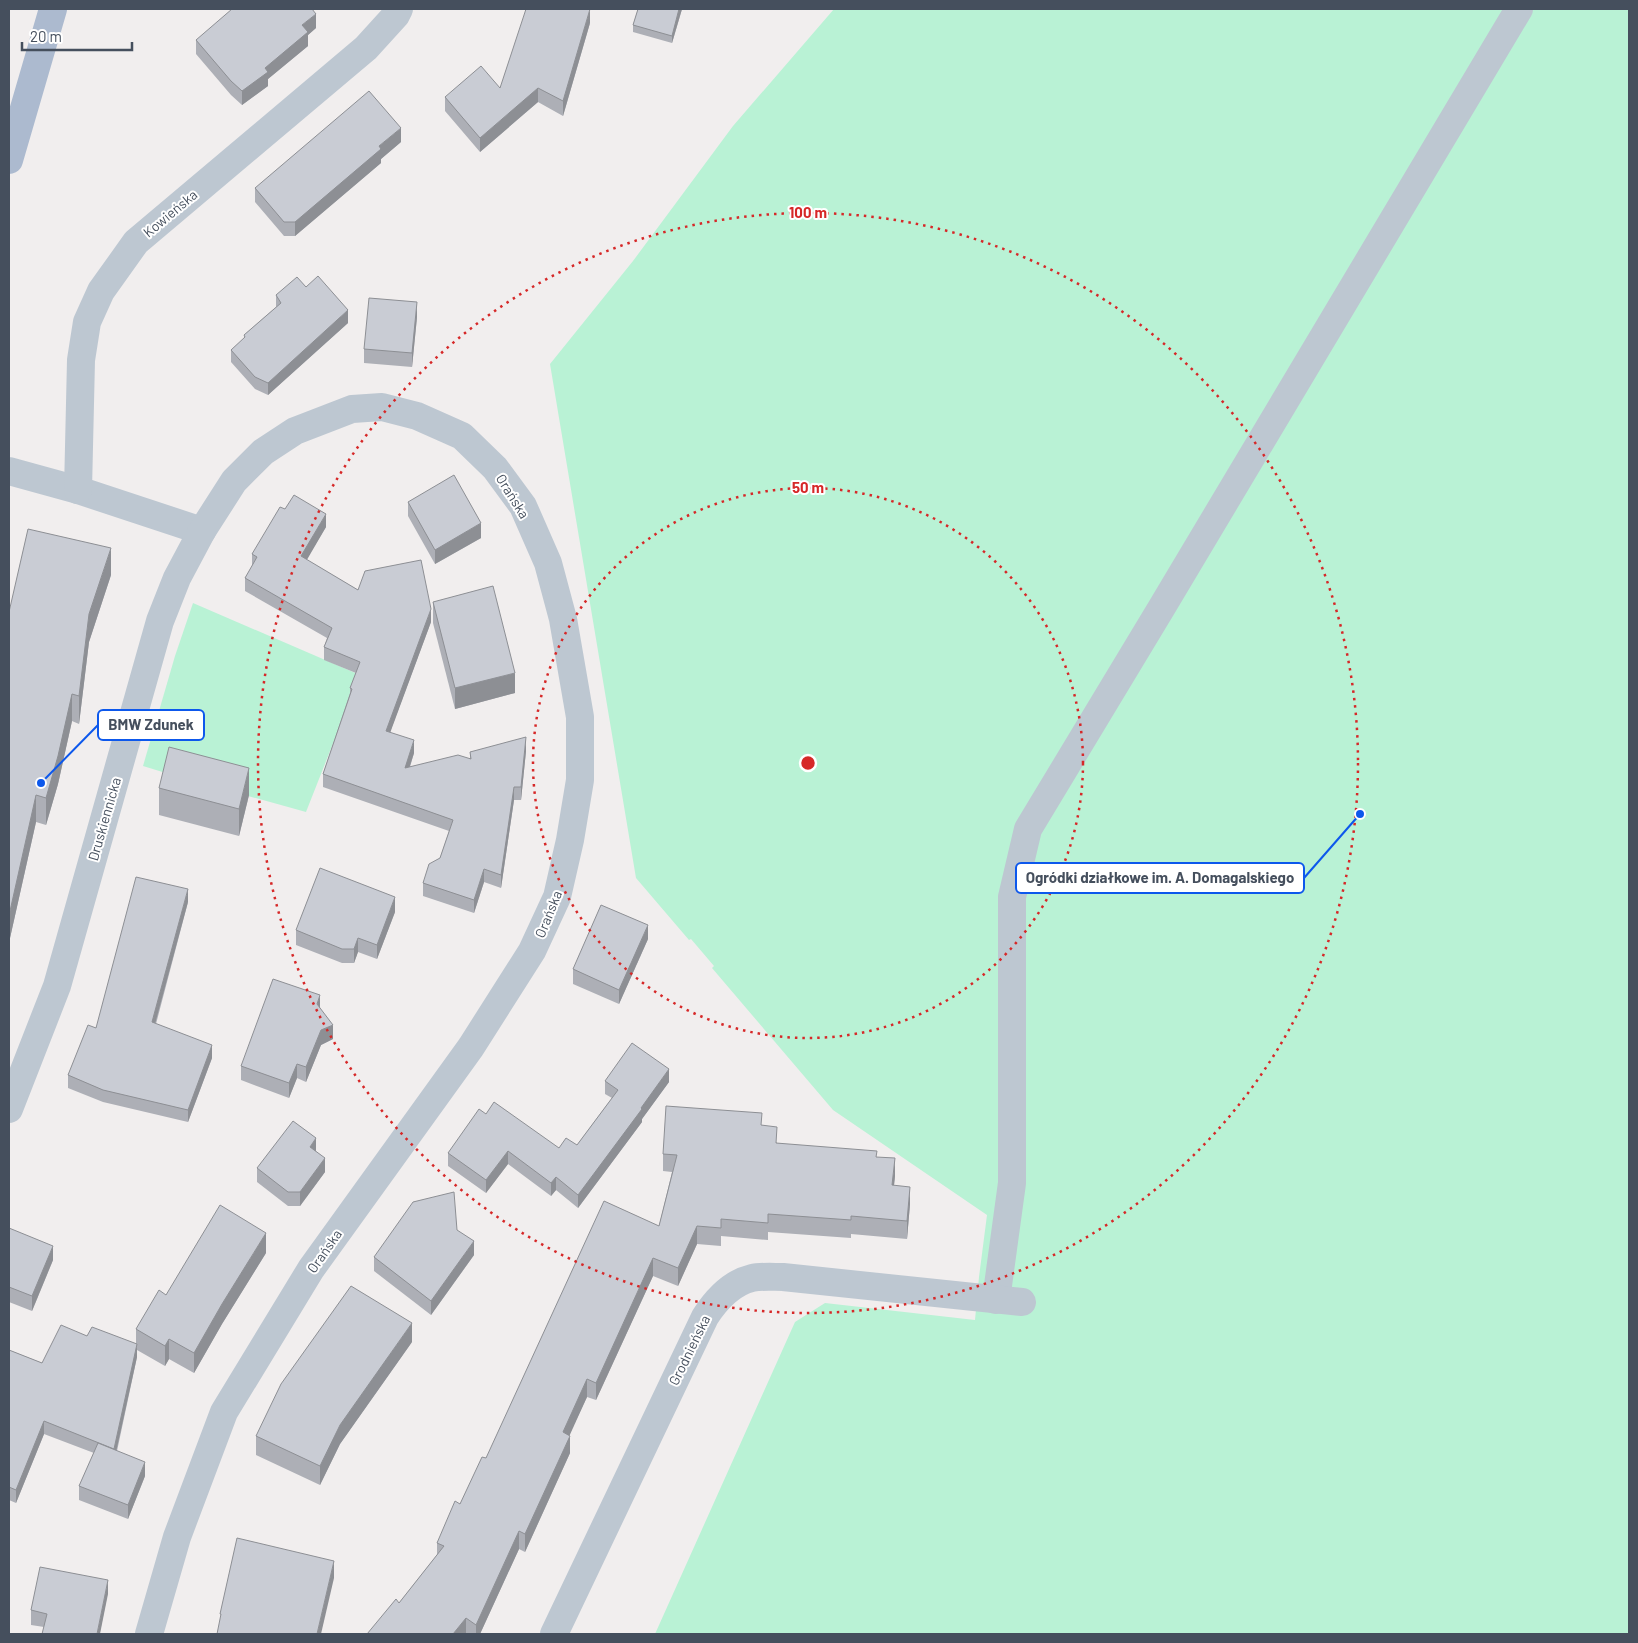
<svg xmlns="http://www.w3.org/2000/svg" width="1638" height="1643" viewBox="0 0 1638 1643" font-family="Barlow,sans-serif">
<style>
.green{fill:#b9f2d5}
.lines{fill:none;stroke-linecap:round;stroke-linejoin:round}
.minor{stroke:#bdc7d1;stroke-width:28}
.major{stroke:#acbacf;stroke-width:28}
.wall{fill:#adafb6}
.shaded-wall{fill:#8d8f94}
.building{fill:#c9ccd4;stroke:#8d8f94}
.ring{fill:none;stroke:#d62828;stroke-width:2.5;stroke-dasharray:2.5 5}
.labels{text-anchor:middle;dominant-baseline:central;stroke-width:4;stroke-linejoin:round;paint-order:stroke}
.street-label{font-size:14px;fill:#454f5d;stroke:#fff}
.centre{fill:#d62828;stroke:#fff;stroke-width:2.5}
.ring-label{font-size:15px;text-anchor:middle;font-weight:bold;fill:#d62828;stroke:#fff;stroke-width:4;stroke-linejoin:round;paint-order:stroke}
.leader{fill:none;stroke:#0d58ec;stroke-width:2}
.callout-dot{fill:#0d58ec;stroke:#fff;stroke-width:2}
.callout{fill:#fff;stroke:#0d58ec;stroke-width:2}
.callout-label{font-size:15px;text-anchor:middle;font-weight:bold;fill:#454f5d}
</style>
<rect width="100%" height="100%" fill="#f1eeee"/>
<!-- green -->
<g class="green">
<path d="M834,9H1629V1634H655L795,1322L825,1303L975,1320L979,1277L987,1215L833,1110L712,968L714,966L691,939L689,940L636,878L550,364L633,261L733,126Z"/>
<path d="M193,603L360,675L306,812L169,774L143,766L175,656Z"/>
</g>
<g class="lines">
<!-- minor -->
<g class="minor">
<path d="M9,471L78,490L202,531"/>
<path d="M78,490L81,360L87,322L101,291L136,242L366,48L396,15L399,9"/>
<path d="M9,1109L57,986L160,621L177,578L202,531L234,481L263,452L295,431L352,409L382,407L417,416L462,436L495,468L523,506L548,563L563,619L580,717V780L570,840L557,897L532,951L471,1047L311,1269L224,1412L177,1537L149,1634"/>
<path d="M996,1300L1012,1183V897L1028,829L1162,607L1519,9"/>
<path d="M554,1634L705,1317C716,1300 731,1283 752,1278C761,1276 773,1277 783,1277L1022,1302"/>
</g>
<!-- major -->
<path class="major" d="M9,160L53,9"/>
</g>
<!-- wall -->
<g class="wall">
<path d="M638,9H682L672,43L633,32V25Z"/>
<path d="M590,23L563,116L538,102L480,152L445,111V97L500,88Z"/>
<path d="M316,28L308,35V46L268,79V86L242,105L231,95L196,54V40Z"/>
<path d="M401,142L381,159V163L295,236H284L255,202V188Z"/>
<path d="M306,287L348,323L268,395L255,389L231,362V350L244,339V335L276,307V295Z"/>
<path d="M417,317L412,367L364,363V349Z"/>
<path d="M408,502L481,538L435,564L408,516Z"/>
<path d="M285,509L326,527L306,560L358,590L431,622L390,732L414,753L410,767L470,759V752L526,751L521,800H514L501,888L484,882L474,913L423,896V883L440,858L449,831L323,787V774L350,693V688L356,673L324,660V647L327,638L245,591V578L252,567V554Z"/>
<path d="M111,575L89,642L79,724L72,721L58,784L46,825L36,822L10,938H9V612Z"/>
<path d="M433,602L515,693L455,709L433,623Z"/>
<path d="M159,788L249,795L239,836L159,815Z"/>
<path d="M188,902L156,1024L212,1058L188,1122L103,1102L68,1088V1075L96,1028Z"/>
<path d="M395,912L377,959L358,952L354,963H342L296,945V930Z"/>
<path d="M648,939L619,1004L573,984V969Z"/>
<path d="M320,1009L333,1039L321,1045L306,1082L297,1078L289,1098L241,1080V1066Z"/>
<path d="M605,1081L669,1082L642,1119V1122L578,1208L556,1190L551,1196L508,1164L486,1193L448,1166V1153L486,1114L559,1148L577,1145L612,1098L605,1094Z"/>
<path d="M762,1125L777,1143L877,1157L895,1176L894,1185L910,1204L907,1239L851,1234V1238L768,1232V1240L721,1236V1246L697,1244L678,1286L653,1276L596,1400L587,1397L569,1435L570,1453L525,1552L519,1549L480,1634H367L399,1603L437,1555V1543L460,1504L486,1458L659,1226L672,1172L663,1171V1154Z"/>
<path d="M316,1151L325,1172L300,1206H288L257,1182V1168Z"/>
<path d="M9,1228L53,1260L32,1311L9,1302Z"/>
<path d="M266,1253L222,1324L194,1373L169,1359L165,1366L137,1350V1357L117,1451L145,1476L128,1519L79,1500V1486L94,1453L44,1434L16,1503L9,1500V1350L42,1363L87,1336L136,1344V1329L166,1295Z"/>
<path d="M474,1255L431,1315L374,1271V1257Z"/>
<path d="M412,1342L340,1444L320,1485L256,1455V1436Z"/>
<path d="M108,1594L44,1627L31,1625V1610Z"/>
</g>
<!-- shaded-wall -->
<g class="shaded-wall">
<path d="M590,9V23L563,116V101Z"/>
<path d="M679,9H682L672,43V36Z"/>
<path d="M316,14V28L308,35V46L268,79V86L242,105V91L265,68L302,25Z"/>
<path d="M538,88V102L480,152V138Z"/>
<path d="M401,128V142L381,159V163L295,236V222L379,146Z"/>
<path d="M417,302V317L412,367V353Z"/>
<path d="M348,310V323L268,395V383Z"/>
<path d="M326,514V527L301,570V556Z"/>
<path d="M481,523V538L435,564V550Z"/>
<path d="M111,548V575L89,642L79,724V696L89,614Z"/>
<path d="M431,609V622L386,744V731Z"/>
<path d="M515,673V693L455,709V688Z"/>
<path d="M72,694V721L58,784L46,825V798Z"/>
<path d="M526,737V751L521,800V787Z"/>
<path d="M414,740V753L405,781V768Z"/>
<path d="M249,768V795L239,836V809Z"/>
<path d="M514,787V800L501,888V875Z"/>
<path d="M36,795V822L10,938V911Z"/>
<path d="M484,869V882L474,913V900Z"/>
<path d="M188,889V902L152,1035V1022Z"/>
<path d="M395,897V912L377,959V945Z"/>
<path d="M648,925V939L619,1004V990Z"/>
<path d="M358,938V952L354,963V949Z"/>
<path d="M320,995V1009L317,1004Z"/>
<path d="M333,1025V1039L321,1045L306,1082V1067L321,1030Z"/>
<path d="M212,1045V1058L188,1122V1110Z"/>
<path d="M297,1064V1078L289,1098V1083Z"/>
<path d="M669,1069V1082L642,1119V1122L578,1208V1195Z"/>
<path d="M316,1138V1153L310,1147Z"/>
<path d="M508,1151V1164L486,1193V1180Z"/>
<path d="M325,1158V1172L300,1206V1192Z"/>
<path d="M895,1158V1176L892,1203V1185Z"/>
<path d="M556,1177V1190L551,1196V1183Z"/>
<path d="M910,1187V1204L907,1239V1221Z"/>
<path d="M697,1226V1244L678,1286V1268Z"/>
<path d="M266,1233V1253L222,1324L194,1373V1353L222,1304Z"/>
<path d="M474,1241V1255L431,1315V1301Z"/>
<path d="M53,1246V1260L32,1311V1296Z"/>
<path d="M653,1258V1276L596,1400V1383Z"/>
<path d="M412,1323V1342L340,1444L320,1485V1466L340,1425Z"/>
<path d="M169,1339V1359L165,1366V1346Z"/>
<path d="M137,1344V1357L114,1461V1449Z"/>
<path d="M587,1379V1397L563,1450V1432Z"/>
<path d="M44,1421V1434L16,1503V1490Z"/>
<path d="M570,1436V1453L525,1552V1534Z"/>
<path d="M145,1462V1476L128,1519V1505Z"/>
<path d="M519,1531V1549L480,1634H476V1625Z"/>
<path d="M334,1561V1578L321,1634H317Z"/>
<path d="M108,1580V1594L100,1634H97Z"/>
<path d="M466,1618V1634H453Z"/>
</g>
<!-- building -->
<g class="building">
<path d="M232,9H312L316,14L302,25L308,32L265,68L268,72L242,91L231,81L196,40Z"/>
<path d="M526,9H590L563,101L538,88L480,138L445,97L481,66L500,88Z"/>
<path d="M638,9H679L672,36L633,25Z"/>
<path d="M369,91L401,128L379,146L381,149L295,222H284L255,188Z"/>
<path d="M318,276L348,310L268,383L255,377L231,350L245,337L244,335L281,303L276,295L297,277L306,287Z"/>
<path d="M369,298L417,302L412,353L364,349Z"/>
<path d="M454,475L481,523L435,550L408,502Z"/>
<path d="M294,495L326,514L301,556L358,590L365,571L421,560L431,609L386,731L414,740L405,768L458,755L471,759L470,752L526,737L521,787H514L501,875L484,869L474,900L423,883L429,864L440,858L453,820L323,774L352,689L350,688L360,662L324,647L332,628L245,578L257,557L252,554L280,507L285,509Z"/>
<path d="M28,529L111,548L89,614L79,696L72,694L58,756L46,798L36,795L10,911H9V612Z"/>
<path d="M493,586L515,673L455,688L433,602Z"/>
<path d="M169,747L249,768L239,809L159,788Z"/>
<path d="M320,868L395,897L377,945L358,938L354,949H342L296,930Z"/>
<path d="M136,877L188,889L152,1022L212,1045L188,1110L103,1090L68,1075L88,1025L96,1028Z"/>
<path d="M601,905L648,925L619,990L573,969Z"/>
<path d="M273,979L320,995L317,1004L333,1025L321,1030L306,1067L297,1064L289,1083L241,1066Z"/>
<path d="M632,1043L669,1069L641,1108L642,1109L578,1195L556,1177L551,1183L508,1151L486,1180L448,1153L479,1109L486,1114L494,1102L559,1148L566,1138L577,1145L618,1090L605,1081Z"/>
<path d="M666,1106L762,1113L761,1125L777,1127L776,1143L877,1151L876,1157L895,1158L892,1185L910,1187L907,1221L851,1216V1220L768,1214V1223L721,1219V1228L697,1226L678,1268L653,1258L596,1383L587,1379L563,1432L570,1436L525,1534L519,1531L476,1625L466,1618L453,1634H367L396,1599L399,1603L444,1546L437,1543L455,1501L460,1504L482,1457L486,1458L604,1201L659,1226L677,1155L663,1154Z"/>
<path d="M293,1121L316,1138L310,1147L325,1158L300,1192H288L257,1168Z"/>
<path d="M454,1192L457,1230L474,1241L431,1301L374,1257L413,1202Z"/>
<path d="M220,1205L266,1233L222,1304L194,1353L169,1339L165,1346L136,1329L159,1290L166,1295Z"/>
<path d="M9,1228L53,1246L32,1296L9,1287Z"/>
<path d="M351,1286L412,1323L340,1425L320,1466L256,1436L281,1384Z"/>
<path d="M61,1325L87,1336L92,1327L137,1344L114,1449L44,1421L16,1490L9,1487V1350L42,1363Z"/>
<path d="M98,1443L145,1462L128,1505L79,1486Z"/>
<path d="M237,1538L334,1561L317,1634H217L221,1614H220Z"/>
<path d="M40,1567L108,1580L97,1634H42L47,1614L31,1610Z"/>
</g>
<!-- distance rings -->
<g class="ring">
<circle cx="808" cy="763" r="275"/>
<circle cx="808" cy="763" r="550"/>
</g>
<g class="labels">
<!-- street labels -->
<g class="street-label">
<text transform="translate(170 213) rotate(-40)">Kowieńska</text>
<text transform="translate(513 496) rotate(58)">Orańska</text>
<text transform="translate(104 819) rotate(-74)">Druskiennicka</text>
<text transform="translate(548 914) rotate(-68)">Orańska</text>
<text transform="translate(324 1251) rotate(-55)">Orańska</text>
<text transform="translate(689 1350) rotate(-64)">Grodnieńska</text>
</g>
</g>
<circle cx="808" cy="763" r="8" class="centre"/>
<g class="ring-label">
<text x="808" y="218">100 m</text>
<text x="808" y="493">50 m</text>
</g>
<!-- callouts -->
<path class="leader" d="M41 783L98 725M1360 814L1304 878"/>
<g class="callout-dot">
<circle cx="41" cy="783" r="5"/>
<circle cx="1360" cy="814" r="5"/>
</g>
<g class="callout">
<rect x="98" y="710" width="106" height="30" rx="5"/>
<rect x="1016" y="863" width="288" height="30" rx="5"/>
</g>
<g class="callout-label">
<text x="151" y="730">BMW Zdunek</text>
<text x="1160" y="883">Ogródki działkowe im. A. Domagalskiego</text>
</g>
<!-- border -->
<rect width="1638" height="1643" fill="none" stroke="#454f5d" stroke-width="20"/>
<!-- scale -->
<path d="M22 42v8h110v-8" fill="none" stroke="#454f5d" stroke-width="2.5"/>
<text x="30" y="42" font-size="15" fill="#454f5d" stroke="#ffffff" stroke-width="4" paint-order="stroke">20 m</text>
</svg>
